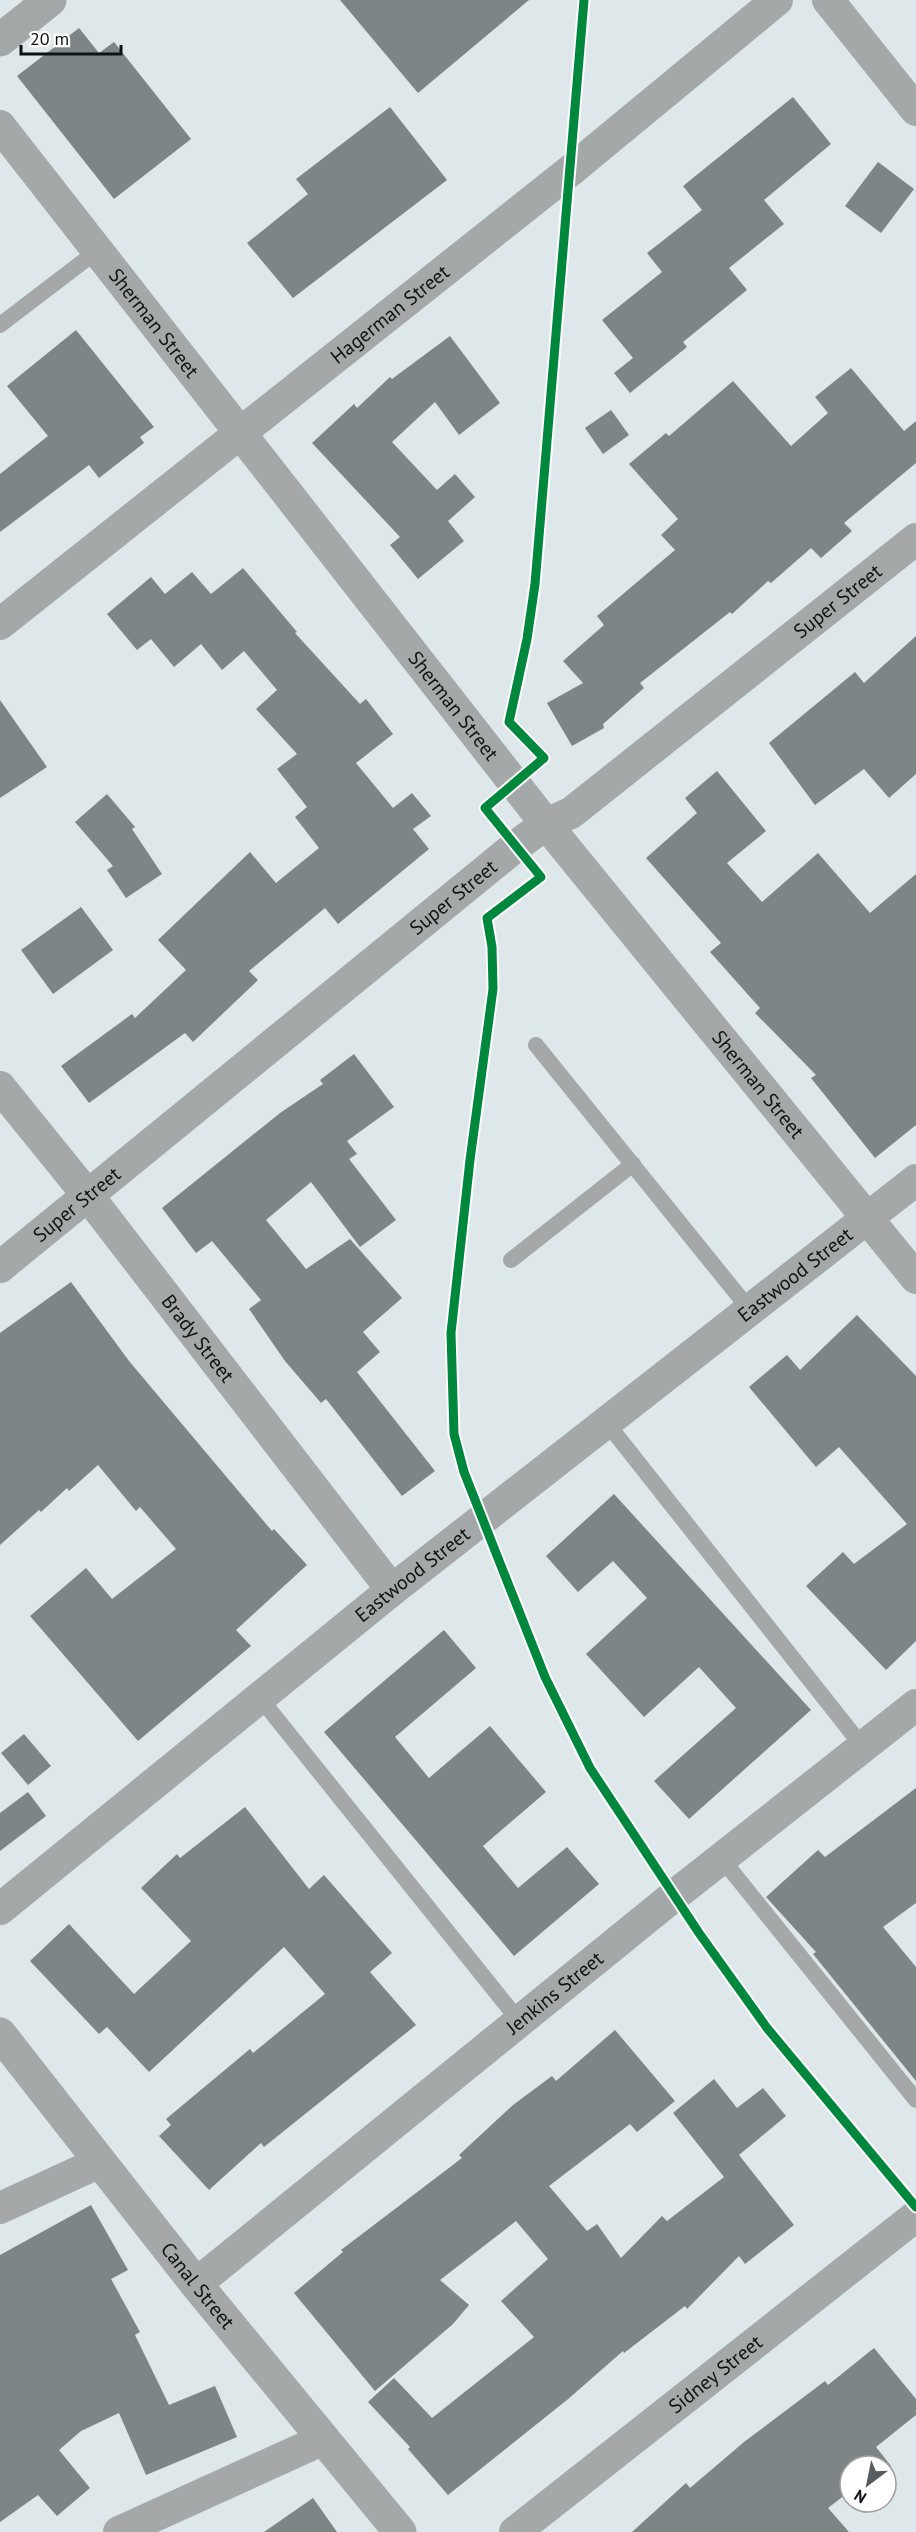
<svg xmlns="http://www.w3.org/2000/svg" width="916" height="2532" viewBox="0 0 916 2532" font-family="'PT Sans',sans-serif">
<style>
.building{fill:#7e8586}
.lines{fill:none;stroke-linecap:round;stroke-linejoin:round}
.service{stroke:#a5a8a8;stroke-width:16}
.minor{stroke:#a5a8a8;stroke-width:32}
.tertiary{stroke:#a5a8a8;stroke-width:33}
.secondary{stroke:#a2a7a8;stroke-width:33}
.cycleway-casing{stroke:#fff;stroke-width:13}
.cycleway{stroke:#00873e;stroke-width:9}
.labels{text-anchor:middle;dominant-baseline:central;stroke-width:6;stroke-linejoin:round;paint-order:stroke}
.street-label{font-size:20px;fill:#0e1314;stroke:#fff}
</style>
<rect width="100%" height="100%" fill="#dee7e9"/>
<!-- building -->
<g class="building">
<path d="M340,0H529L418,93Z"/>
<path d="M79,28L99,53L114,42L191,139L114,199L17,76Z"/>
<path d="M793,97L831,144L764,200L784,224L729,268L747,290L683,342L687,347L630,393L614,373L633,358L602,320L662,272L647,253L702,210L683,186Z"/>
<path d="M390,107L447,180L293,298L247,243L308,194L296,179Z"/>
<path d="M878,162L914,189L881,233L845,206Z"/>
<path d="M76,330L154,427L140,437L144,443L99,478L89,465L0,532V474L48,436L7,386Z"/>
<path d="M450,336L500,403L459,435L435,402L392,442L437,490L455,474L475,497L448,521L464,541L418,579L390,545L400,537L312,443L354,404L357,408L390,377L392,379Z"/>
<path d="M851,368L904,431L916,421V463L844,523L852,531L821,558L811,548L771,583L768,581L732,614L730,612L640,683L644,688L603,724L604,728L572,746L547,703L583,683L563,661L604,625L597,616L675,550L661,535L678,519L629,464L666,433L669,436L733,381L791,446L828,413L815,397Z"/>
<path d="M611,410L629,435L603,454L585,428Z"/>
<path d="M243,568L297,632L295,633L360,704L366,699L393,734L356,763L393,808L412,793L431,816L413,829L429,849L338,924L325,908L249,971L258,980L193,1042L185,1033L89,1103L61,1066L132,1014L135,1018L186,970L158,940L250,852L276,883L319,848L295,817L307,807L277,769L297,754L256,709L277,690L244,651L222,670L201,644L174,667L151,639L137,650L107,614L151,577L165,594L192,572L211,594Z"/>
<path d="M916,636V774L889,798L864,769L815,805L769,743L855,672L864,683Z"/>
<path d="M0,700L47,767L0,798Z"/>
<path d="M717,771L766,831L727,863L762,902L818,853L870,913L916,874V1125L875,1158L811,1078L816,1075L755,1013L760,1008L710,952L721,943L646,858L697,813L685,798Z"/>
<path d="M107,794L135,827L132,829L162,874L126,898L107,870L113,866L75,822Z"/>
<path d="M81,907L113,950L53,994L21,950Z"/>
<path d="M354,1054L394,1107L347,1141L357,1154L349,1159L396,1220L360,1247L311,1182L266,1220L306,1269L350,1239L402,1298L363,1332L380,1352L357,1372L435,1471L402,1496L326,1399L321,1403L285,1361L249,1309L261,1300L212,1241L196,1253L162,1208L280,1113L323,1084L320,1080Z"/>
<path d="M71,1282L129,1361L272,1531L274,1529L307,1565L236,1630L251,1646L138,1741L30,1616L86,1568L112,1599L176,1549L140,1507L136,1511L98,1465L69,1491L67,1488L41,1512L39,1510L0,1545V1333Z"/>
<path d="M857,1315L916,1376V1641L886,1670L806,1586L843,1552L854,1564L907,1524L839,1447L816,1467L749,1387L787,1355L800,1370Z"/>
<path d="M614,1494L811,1710L689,1819L654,1781L736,1708L699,1667L644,1717L586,1654L647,1598L613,1561L578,1592L546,1556Z"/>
<path d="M444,1630L476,1668L395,1737L429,1778L490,1726L546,1792L483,1846L518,1888L567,1847L599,1884L514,1956L324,1732Z"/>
<path d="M24,1734L51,1766L28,1785L1,1753Z"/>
<path d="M916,1788V1903L883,1927L916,1967V2081L813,1954L816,1952L766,1897L818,1850L825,1857Z"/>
<path d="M28,1792L46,1816L0,1851V1813Z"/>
<path d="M245,1807L309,1889L324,1875L392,1953L370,1972L416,2025L264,2147L261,2143L209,2190L159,2136L171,2125L166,2119L250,2049L253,2053L325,1994L284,1947L149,2072L107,2027L99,2034L30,1961L69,1924L134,1994L191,1941L141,1888L177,1854L180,1858Z"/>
<path d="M615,2030L675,2101L637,2132L630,2124L549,2186L587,2231L597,2224L621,2258L662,2216L667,2221L724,2177L673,2113L714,2079L737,2108L763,2088L786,2116L739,2155L794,2225L745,2264L739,2256L687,2309L685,2306L624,2353L623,2351L567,2400L448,2495L408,2449L410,2447L368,2402L394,2378L432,2418L534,2337L501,2301L548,2259L516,2221L440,2280L469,2305L453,2324L375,2391L294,2293L343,2252L341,2250L462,2158L459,2155L513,2105L552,2076L556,2081Z"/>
<path d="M91,2205L128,2270L111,2279L140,2332L135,2335L169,2405L215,2386L237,2437L146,2475L119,2413L81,2431L59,2450L90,2488L57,2516L38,2495L0,2522V2255Z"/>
<path d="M874,2348L916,2399V2415L876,2447L891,2466H850V2491L828,2508L849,2532H632L686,2483L690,2488L744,2442L825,2381L828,2385Z"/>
<path d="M313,2498L337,2532H264Z"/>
</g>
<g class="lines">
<!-- service -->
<g class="service">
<path d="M0,325L97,251"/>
<path d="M536,1045L750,1310"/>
<path d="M511,1260L633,1164"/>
<path d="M606,1422L863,1747"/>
<path d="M260,1698L520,2022"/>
<path d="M722,1859L916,2100"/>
</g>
<!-- minor -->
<g class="minor">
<path d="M828,0L916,110"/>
<path id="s1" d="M0,126L546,824L916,1278"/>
<path id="s2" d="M0,624L570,171L777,0"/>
<path id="s3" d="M0,1087L89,1197L392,1590"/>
<path id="s4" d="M0,1267L516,846L546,824L571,813L916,539"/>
<path id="s5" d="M0,1909L392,1590L916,1180"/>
<path d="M0,2208L100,2162"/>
<path id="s6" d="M196,2284L675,1895L916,1705"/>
<path d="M119,2532L324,2439"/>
<path id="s7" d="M515,2532L916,2216"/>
</g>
<!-- tertiary -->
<path class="tertiary" id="s8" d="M0,2034L196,2284L400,2532"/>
<!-- secondary -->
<path class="secondary" d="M0,40L50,0"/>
<defs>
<path id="cycleway" d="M584,0L535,584L527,639L509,722L544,758L485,808L541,877L487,918L492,947L493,989L470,1160L451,1333L454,1434L464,1472L545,1677L590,1768L699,1933L767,2028L916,2207"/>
</defs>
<!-- cycleway casing -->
<use href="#cycleway" class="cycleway-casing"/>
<!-- cycleway -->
<use href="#cycleway" class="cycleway"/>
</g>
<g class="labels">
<!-- street labels -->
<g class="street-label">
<text stroke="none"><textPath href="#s2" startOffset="498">Hagerman Street</textPath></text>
<text stroke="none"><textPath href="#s1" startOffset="250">Sherman Street</textPath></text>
<text stroke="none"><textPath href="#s4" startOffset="1071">Super Street</textPath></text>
<text stroke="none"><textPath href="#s1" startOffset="736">Sherman Street</textPath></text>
<text stroke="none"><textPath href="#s4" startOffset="585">Super Street</textPath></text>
<text stroke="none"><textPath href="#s1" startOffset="1222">Sherman Street</textPath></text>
<text stroke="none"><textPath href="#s4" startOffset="99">Super Street</textPath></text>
<text stroke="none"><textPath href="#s5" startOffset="1017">Eastwood Street</textPath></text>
<text stroke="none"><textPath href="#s3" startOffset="320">Brady Street</textPath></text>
<text stroke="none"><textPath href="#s5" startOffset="531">Eastwood Street</textPath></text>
<text stroke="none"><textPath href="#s6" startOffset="462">Jenkins Street</textPath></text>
<text stroke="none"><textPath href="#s8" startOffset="320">Canal Street</textPath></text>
<text stroke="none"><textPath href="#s7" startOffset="255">Sidney Street</textPath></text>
</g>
</g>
<!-- north arrow -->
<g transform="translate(868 2484) rotate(212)"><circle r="28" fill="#ffffff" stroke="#9fa1a1" stroke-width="1.5"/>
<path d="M0-4.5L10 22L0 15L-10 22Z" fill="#575d5f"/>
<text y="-9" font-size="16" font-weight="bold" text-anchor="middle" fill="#0e1314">N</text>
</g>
<!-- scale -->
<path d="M21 45v9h100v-9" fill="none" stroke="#0e1314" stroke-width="3"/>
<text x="30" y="45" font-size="18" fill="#0e1314" stroke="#ffffff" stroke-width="4.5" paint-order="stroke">20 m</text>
</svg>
